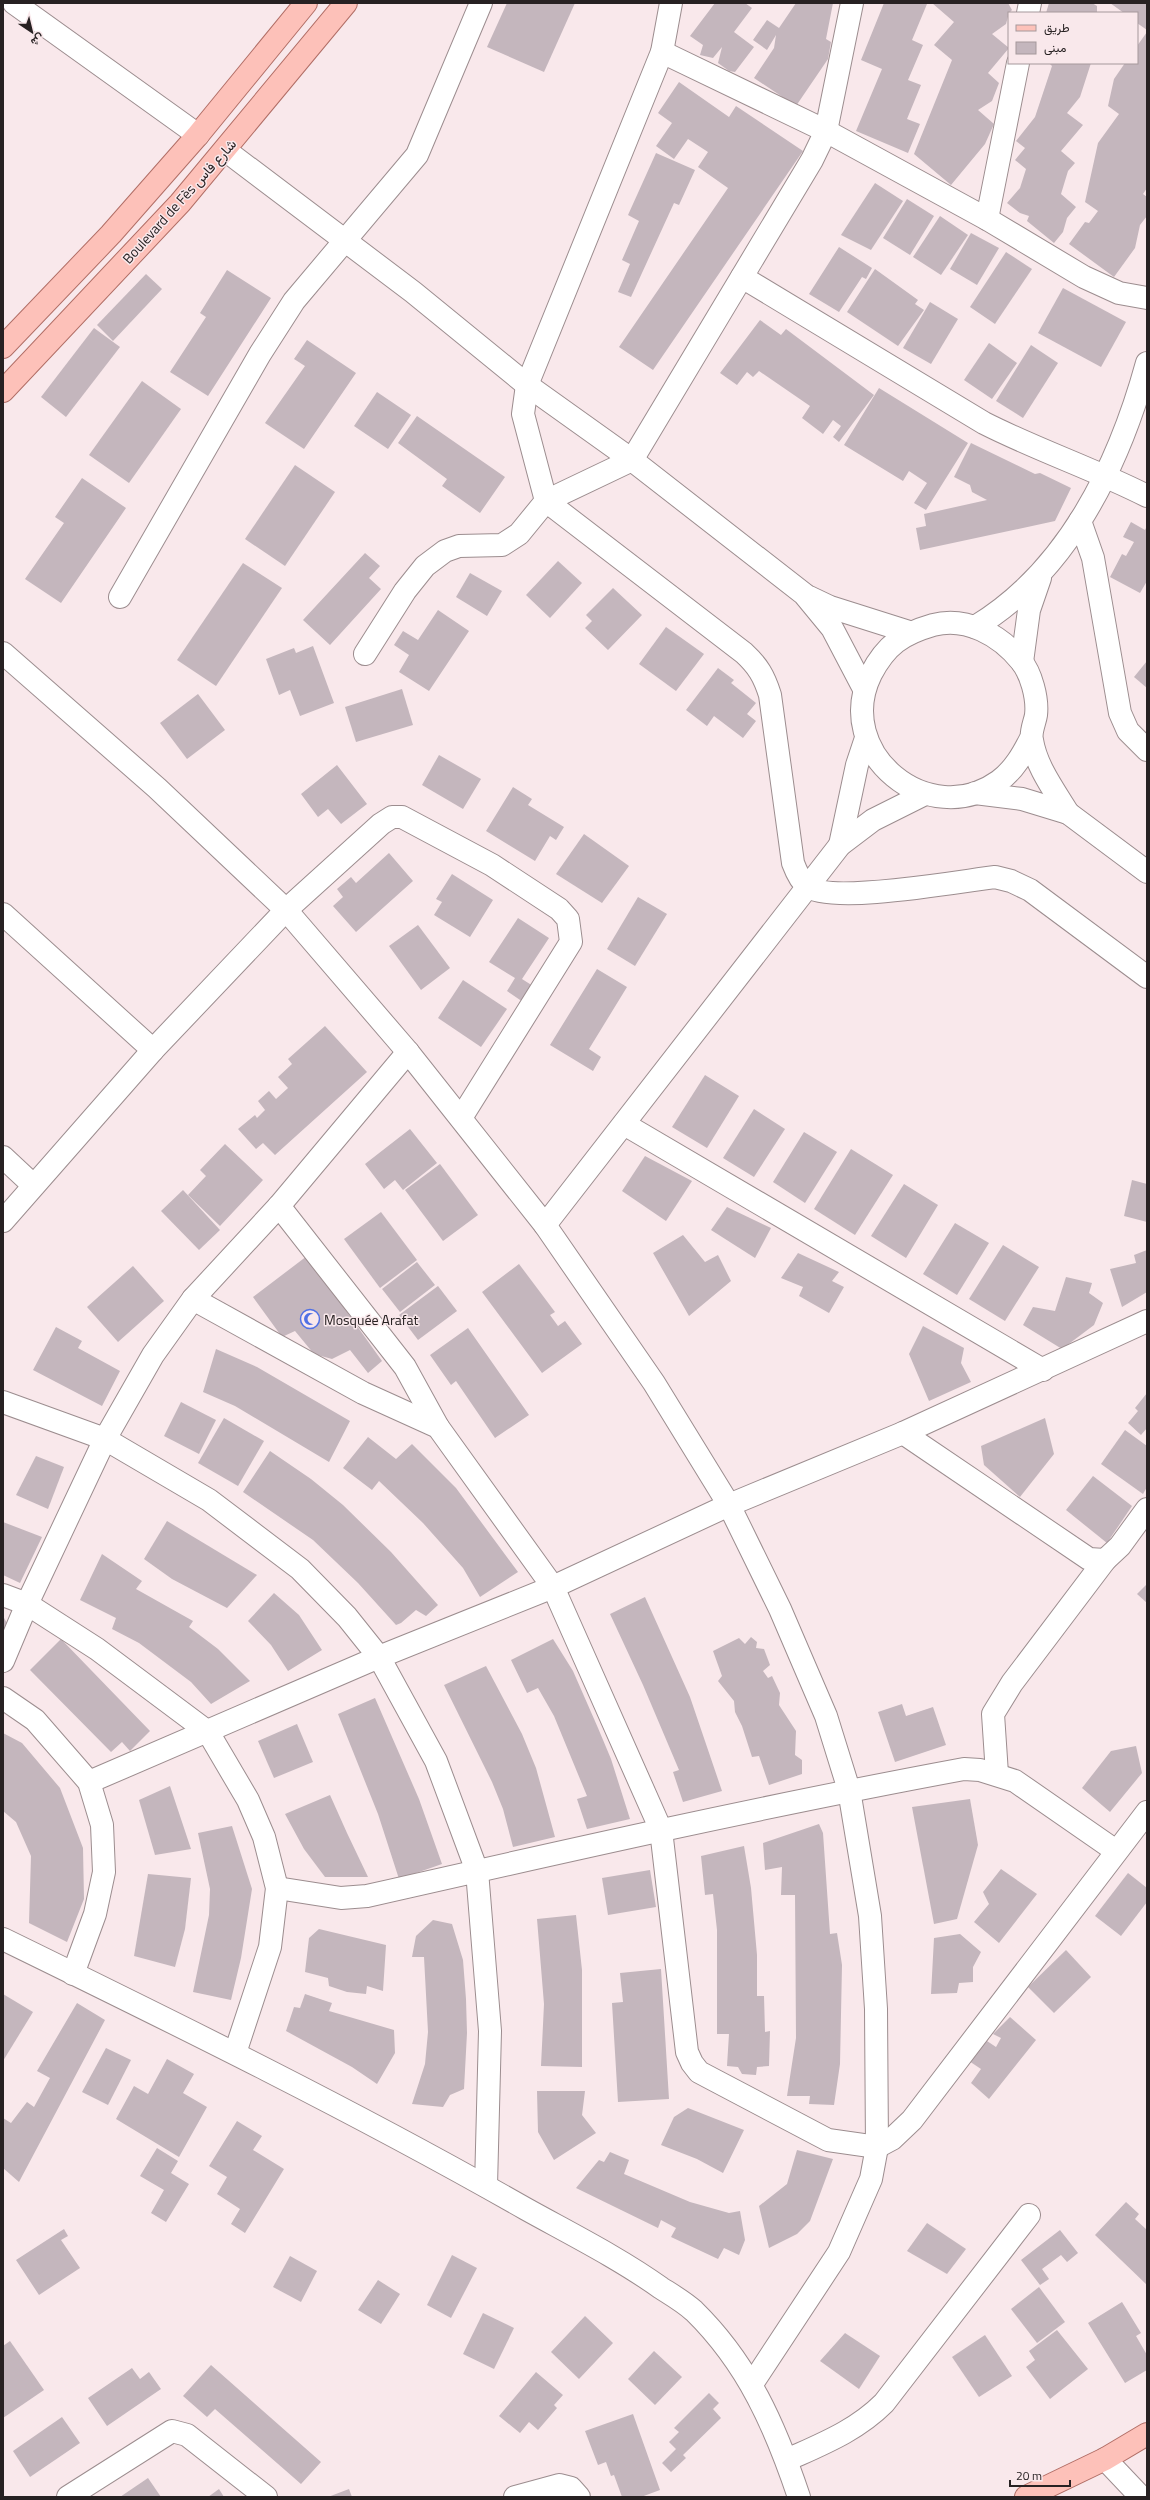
<svg xmlns="http://www.w3.org/2000/svg" width="1150" height="2500" viewBox="0 0 1150 2500" font-family="'Titillium Web',Vazirmatn,sans-serif">
<style>
.building{fill:#c4b6bd}
.lines{fill:none;stroke-linecap:round;stroke-linejoin:round}
.minor-casing{stroke:#9c8d8f;stroke-width:24}
.major-casing{stroke:#b16e66;stroke-width:24}
.minor{stroke:#fff;stroke-width:22}
.major{stroke:#fdc1b9;stroke-width:22}
.labels{text-anchor:middle;dominant-baseline:central;stroke-width:3;stroke-linejoin:round;paint-order:stroke}
.street-label{font-size:14px;fill:#272122;stroke:#f9e8eb}
.poi-label{font-size:14px;fill:#272122;stroke:#f9e8eb;text-anchor:start}
</style>
<rect width="100%" height="100%" fill="#f9e8eb"/>
<!-- building -->
<g class="building">
<path d="M507,3H575L544,72L487,47Z"/>
<path d="M715,3H745L752,8L734,32L754,47L735,72L729,71L718,63L722,47L713,58L700,55L703,45L690,36Z"/>
<path d="M796,3H833L826,39L831,42L828,59L796,106L754,78L774,48L776,35L767,50L753,40L767,20L779,28Z"/>
<path d="M884,3L927,4L912,40L923,45L908,80L921,85L907,119L920,124L908,153L856,131L882,69L861,60Z"/>
<path d="M932,3H1008L1012,10L1009,13L1006,24L992,34L1009,48L988,73L999,83L992,101L978,110L994,124L985,144L951,185L914,154L952,60L934,45L954,22Z"/>
<path d="M1049,3H1092L1097,6V13H1046Z"/>
<path d="M1110,3H1147V30L1137,23V13H1124Z"/>
<path d="M1147,32V188L1143,194L1147,197V216L1140,225L1135,248L1114,277L1069,244L1085,222L1089,223L1098,211L1085,202L1098,143L1119,114L1108,106L1114,79L1125,63H1137V46Z"/>
<path d="M1049,63H1091L1080,97L1067,113L1083,125L1061,151L1075,163L1068,171L1061,194L1076,207L1067,218L1063,232L1054,243L1027,221L1029,216L1020,213L1007,203L1020,188L1026,169L1015,160L1025,148L1016,141L1035,117L1052,66Z"/>
<path d="M679,82L729,117L736,106L803,151L653,370L619,347L728,188L698,167L708,152L688,139L674,159L656,146L672,123L658,113Z"/>
<path d="M656,153L695,170L679,205L674,203L631,297L618,292L630,264L622,260L639,221L628,215Z"/>
<path d="M875,183L903,201L871,250L841,235Z"/>
<path d="M907,199L934,216L910,255L883,238Z"/>
<path d="M940,216L968,235L941,275L913,257Z"/>
<path d="M971,233L999,248L977,285L950,269Z"/>
<path d="M839,247L872,268L866,279L862,277L839,312L809,294Z"/>
<path d="M1006,252L1032,269L995,324L970,307Z"/>
<path d="M875,269L918,300L915,304L924,310L898,346L847,312Z"/>
<path d="M227,270L271,298L208,396L170,372L206,317L200,313Z"/>
<path d="M146,274L162,289L113,341L97,325Z"/>
<path d="M1063,288L1126,322L1101,367L1038,333Z"/>
<path d="M930,302L958,319L931,364L903,348Z"/>
<path d="M760,320L781,335L786,329L874,395L839,442L833,437L841,426L833,420L823,434L802,418L810,406L759,371L753,377L747,372L737,385L720,373Z"/>
<path d="M94,328L120,347L66,417L41,397Z"/>
<path d="M307,340L356,373L304,449L265,423L305,366L294,359Z"/>
<path d="M989,343L1017,363L992,399L964,380Z"/>
<path d="M1031,345L1058,363L1023,418L996,401Z"/>
<path d="M142,381L181,409L129,483L89,455Z"/>
<path d="M879,388L968,443L926,510L914,503L927,483L909,471L903,481L844,445Z"/>
<path d="M377,392L411,415L388,449L354,426Z"/>
<path d="M417,416L505,477L480,513L442,486L447,479L398,443Z"/>
<path d="M971,443L1035,474L1040,473L1071,488L1055,521L920,550L916,528L926,526L924,514L987,500L972,492L970,485L954,477Z"/>
<path d="M295,465L335,492L285,566L245,539Z"/>
<path d="M82,478L126,508L61,603L25,579L64,523L55,517Z"/>
<path d="M1131,522L1145,530L1147,526V581L1140,593L1110,577L1122,554L1126,556L1134,542L1123,537Z"/>
<path d="M365,553L380,566L369,578L381,589L330,645L303,620Z"/>
<path d="M558,561L582,583L550,618L526,595Z"/>
<path d="M243,563L282,588L216,686L177,660Z"/>
<path d="M470,573L502,591L487,616L456,597Z"/>
<path d="M613,588L642,615L608,650L585,628L592,621L586,615Z"/>
<path d="M438,610L469,631L429,691L399,672L409,655L394,645L403,631L418,640Z"/>
<path d="M666,627L704,654L676,691L639,664Z"/>
<path d="M313,646L334,703L300,716L290,690L279,695L266,659L294,648L296,653Z"/>
<path d="M1147,661V688L1134,677Z"/>
<path d="M718,668L734,680L731,683L756,703L747,714L756,721L743,738L714,716L707,726L686,710Z"/>
<path d="M402,689L413,725L356,742L345,707Z"/>
<path d="M198,694L225,730L187,759L160,723Z"/>
<path d="M439,755L481,779L463,809L422,785Z"/>
<path d="M337,765L367,804L341,824L328,809L318,817L301,794Z"/>
<path d="M513,787L532,799L528,805L564,827L556,840L550,836L535,861L486,831Z"/>
<path d="M584,834L629,866L602,903L556,874Z"/>
<path d="M389,853L413,881L356,932L333,906L343,897L337,889L351,877L356,883Z"/>
<path d="M452,874L493,900L470,937L434,915L442,902L436,899Z"/>
<path d="M638,897L667,914L635,966L607,949Z"/>
<path d="M518,918L549,938L522,979L533,986L523,1002L507,991L515,978L489,962Z"/>
<path d="M418,925L450,968L421,990L389,946Z"/>
<path d="M597,969L627,987L589,1049L601,1057L593,1071L550,1045Z"/>
<path d="M463,980L507,1009L481,1047L438,1018Z"/>
<path d="M325,1026L367,1072L275,1155L263,1143L256,1149L238,1129L255,1115L257,1118L265,1110L258,1101L269,1091L276,1099L288,1088L278,1077L292,1064L288,1059Z"/>
<path d="M705,1075L739,1096L707,1148L672,1127Z"/>
<path d="M754,1109L785,1129L754,1177L723,1158Z"/>
<path d="M410,1129L437,1163L403,1190L395,1180L384,1189L365,1164Z"/>
<path d="M804,1132L837,1152L805,1203L773,1182Z"/>
<path d="M225,1144L263,1180L220,1226L188,1195L206,1176L200,1170Z"/>
<path d="M851,1149L893,1175L855,1235L814,1209Z"/>
<path d="M645,1156L692,1181L666,1221L622,1191Z"/>
<path d="M440,1164L478,1215L443,1241L405,1190Z"/>
<path d="M1132,1180L1147,1184V1222L1124,1216Z"/>
<path d="M904,1184L938,1205L906,1258L871,1236Z"/>
<path d="M183,1190L220,1230L199,1250L161,1211Z"/>
<path d="M727,1207L771,1228L755,1258L711,1230Z"/>
<path d="M381,1212L417,1260L380,1288L344,1239Z"/>
<path d="M955,1223L989,1243L957,1295L923,1274Z"/>
<path d="M683,1235L705,1262L718,1255L731,1281L689,1316L653,1253Z"/>
<path d="M1003,1245L1039,1267L1005,1321L969,1299Z"/>
<path d="M1147,1250V1292L1122,1307L1110,1269L1136,1263L1134,1255Z"/>
<path d="M798,1253L839,1272L832,1281L844,1287L829,1313L799,1296L803,1287L781,1278Z"/>
<path d="M307,1256L382,1361L368,1373L350,1350L332,1359L314,1354L295,1331L282,1337L253,1297Z"/>
<path d="M417,1262L435,1285L400,1312L382,1289Z"/>
<path d="M519,1264L555,1312L550,1315L558,1326L565,1321L582,1344L542,1373L482,1292Z"/>
<path d="M133,1266L164,1301L118,1342L87,1307Z"/>
<path d="M1066,1277L1092,1283L1089,1293L1103,1303L1094,1325L1062,1349L1023,1325L1033,1307L1055,1311Z"/>
<path d="M438,1286L457,1311L418,1340L399,1315Z"/>
<path d="M923,1326L964,1348L961,1363L971,1382L929,1401L909,1354Z"/>
<path d="M56,1327L82,1341L78,1348L120,1371L102,1406L33,1370Z"/>
<path d="M468,1328L529,1415L495,1438L456,1381L451,1385L430,1355Z"/>
<path d="M216,1349L257,1367L350,1421L329,1462L235,1406L203,1392Z"/>
<path d="M1147,1393V1428L1141,1435L1128,1423L1138,1411L1135,1408Z"/>
<path d="M181,1402L216,1420L199,1454L164,1436Z"/>
<path d="M224,1418L264,1441L238,1486L198,1463Z"/>
<path d="M1045,1418L1054,1454L1020,1497L984,1465L981,1446Z"/>
<path d="M1125,1430L1147,1446V1487L1143,1494L1101,1464Z"/>
<path d="M368,1437L396,1459L412,1444L456,1488L518,1572L480,1597L463,1568L423,1523L379,1481L372,1490L343,1468Z"/>
<path d="M270,1451L311,1479L343,1505L391,1552L438,1605L426,1616L416,1610L401,1623L396,1625L358,1583L313,1540L243,1492Z"/>
<path d="M36,1456L64,1467L48,1509L16,1495Z"/>
<path d="M1093,1476L1132,1506L1107,1543L1066,1510Z"/>
<path d="M167,1521L257,1575L227,1608L172,1579L144,1559Z"/>
<path d="M3,1522L42,1537L20,1583L3,1575Z"/>
<path d="M102,1554L142,1581L136,1589L193,1621L189,1627L218,1649L250,1681L211,1704L191,1682L139,1643L112,1629L116,1618L80,1600Z"/>
<path d="M1147,1584V1603L1137,1594Z"/>
<path d="M274,1593L299,1615L322,1650L288,1671L271,1645L248,1621Z"/>
<path d="M645,1597L690,1697L722,1791L683,1802L673,1772L679,1770L643,1685L610,1614Z"/>
<path d="M3,1616L9,1627L3,1640Z"/>
<path d="M751,1637L757,1642L756,1648L764,1649L770,1665L763,1671L768,1678L772,1676L780,1693L779,1705L796,1731L795,1755L802,1760V1774L769,1785L759,1756L752,1757L742,1726L735,1712L734,1701L718,1681L722,1676L713,1651L739,1638L745,1644Z"/>
<path d="M61,1639L150,1731L130,1751L122,1742L111,1752L30,1670Z"/>
<path d="M553,1639L573,1671L598,1728L611,1759L630,1819L587,1829L577,1799L587,1796L554,1716L538,1688L527,1693L511,1660Z"/>
<path d="M486,1666L522,1734L536,1768L555,1837L513,1847L503,1809L492,1782L444,1685Z"/>
<path d="M375,1698L419,1799L442,1864L399,1879L378,1814L338,1714Z"/>
<path d="M902,1704L906,1716L933,1707L946,1745L895,1762L878,1712Z"/>
<path d="M297,1724L313,1762L274,1778L258,1741Z"/>
<path d="M3,1733L22,1743L60,1788L83,1848L84,1899L67,1942L29,1923L31,1856L16,1822L3,1811Z"/>
<path d="M1136,1746L1142,1773L1110,1812L1082,1788L1111,1751Z"/>
<path d="M170,1786L191,1849L155,1855L139,1800Z"/>
<path d="M330,1795L347,1833L368,1877H325L304,1849L285,1814Z"/>
<path d="M970,1799L978,1845L957,1919L934,1924L912,1807Z"/>
<path d="M819,1824L823,1833L830,1934L837,1933L842,1965L840,2064L834,2105L809,2104L810,2096H787L796,2038L795,1895H781L782,1867L765,1870L763,1843Z"/>
<path d="M232,1826L252,1889L241,1958L231,2000L193,1992L209,1915L210,1889L198,1833Z"/>
<path d="M744,1846L751,1888L757,1955V1996H764L765,2032L770,2031L769,2066L757,2067L756,2075L742,2074L738,2067L727,2066L729,2034H717V1930L713,1894L705,1895L701,1856Z"/>
<path d="M1001,1869L1037,1894L999,1943L974,1922L989,1904L983,1892Z"/>
<path d="M650,1870L656,1907L608,1915L602,1878Z"/>
<path d="M1128,1873L1147,1888V1902L1121,1936L1095,1916Z"/>
<path d="M148,1874L191,1878L185,1929L175,1967L134,1956Z"/>
<path d="M576,1915L582,1970V2067L541,2066L544,2004L537,1919Z"/>
<path d="M433,1920L452,1924L463,1960L466,1999L467,2033L464,2089L450,2095L443,2107L412,2104L425,2064L428,2032L424,1957H412L416,1936Z"/>
<path d="M319,1929L386,1945L383,1991L367,1986L366,1994L347,1992L329,1986L328,1978L305,1972L309,1938Z"/>
<path d="M960,1934L981,1952L973,1967V1982L959,1983L957,1993L931,1994L934,1938Z"/>
<path d="M1066,1950L1091,1977L1054,2013L1028,1987Z"/>
<path d="M661,1969L669,2099L618,2102L612,2003L623,2002L620,1973Z"/>
<path d="M3,1994L33,2012L3,2061Z"/>
<path d="M305,1994L332,2003L329,2011L394,2030L395,2053L377,2084L352,2067L286,2031L294,2007L300,2008Z"/>
<path d="M77,2003L105,2020L19,2182L3,2168V2118L11,2123L27,2102L34,2107L50,2078L37,2071Z"/>
<path d="M1010,2017L1036,2040L989,2099L971,2083L981,2069L969,2061L987,2041L996,2047L1001,2038L993,2034Z"/>
<path d="M106,2048L131,2060L108,2105L82,2092Z"/>
<path d="M167,2059L194,2074L183,2093L207,2107L179,2157L116,2119L134,2086L148,2094Z"/>
<path d="M537,2091H585L582,2115L596,2133L554,2160L538,2132Z"/>
<path d="M688,2108L744,2130L723,2173L697,2159L661,2145L674,2117Z"/>
<path d="M237,2121L262,2136L253,2150L284,2169L245,2233L231,2224L240,2209L217,2194L227,2177L209,2166Z"/>
<path d="M157,2148L178,2161L171,2173L189,2184L166,2222L151,2213L164,2190L140,2176Z"/>
<path d="M797,2150L833,2159L810,2221L797,2234L769,2248L759,2206L787,2184Z"/>
<path d="M610,2152L629,2160L624,2174L690,2202L729,2213L740,2211L745,2240L739,2255L724,2248L718,2259L671,2237L676,2228L661,2220L658,2228L576,2188L599,2160L604,2162Z"/>
<path d="M1126,2202L1139,2214L1135,2219L1147,2230V2285L1095,2235Z"/>
<path d="M927,2223L966,2249L947,2274L907,2251Z"/>
<path d="M64,2229L68,2236L61,2240L80,2268L39,2295L16,2260Z"/>
<path d="M1060,2230L1078,2253L1067,2262L1061,2255L1042,2269L1049,2279L1040,2285L1021,2260Z"/>
<path d="M452,2255L477,2268L451,2318L427,2305Z"/>
<path d="M290,2256L317,2271L301,2302L273,2287Z"/>
<path d="M378,2280L400,2294L381,2324L358,2310Z"/>
<path d="M1039,2287L1065,2322L1037,2343L1011,2309Z"/>
<path d="M1122,2302L1141,2333L1136,2336L1147,2355V2370L1125,2383L1088,2323Z"/>
<path d="M483,2313L514,2328L494,2369L463,2354Z"/>
<path d="M585,2316L613,2343L579,2379L551,2352Z"/>
<path d="M1057,2330L1088,2369L1050,2399L1026,2367L1035,2360L1029,2351Z"/>
<path d="M845,2333L880,2356L859,2389L820,2361Z"/>
<path d="M985,2335L1012,2376L979,2397L952,2357Z"/>
<path d="M10,2341L44,2390L3,2418V2346Z"/>
<path d="M654,2351L682,2377L655,2405L628,2379Z"/>
<path d="M211,2365L321,2462L301,2484L215,2409L207,2417L183,2396Z"/>
<path d="M132,2368L140,2379L149,2372L161,2389L107,2426L88,2398Z"/>
<path d="M536,2372L563,2395L554,2405L557,2408L538,2430L529,2422L520,2433L499,2416Z"/>
<path d="M709,2393L719,2403L713,2409L721,2418L683,2455L686,2458L671,2472L662,2463L676,2449L669,2442L679,2432L674,2428Z"/>
<path d="M633,2414L660,2490L641,2497H622L614,2475L611,2476L606,2462L598,2465L585,2431Z"/>
<path d="M62,2417L80,2443L30,2477L13,2451Z"/>
<path d="M148,2478L161,2497H120Z"/>
<path d="M219,2489L224,2497H208Z"/>
<path d="M349,2489L352,2497H328Z"/>
</g>
<g class="lines">
<defs>
<g id="minor">
<path d="M14,3L198,135"/>
<path d="M671,3L662,52L527,385L523,414L546,501L744,653C758,666 764,676 770,695L793,863C796,871 800,881 807,886C830,905 961,881 995,877L1011,881L1030,890L1147,977"/>
<path d="M1028,13L1030,3"/>
<path d="M662,52L826,131L987,219L1084,277L1119,293L1147,298"/>
<path d="M225,150L413,292L527,385L632,460L804,594L832,628L864,689"/>
<path d="M987,219L1018,63"/>
<path d="M742,277L984,423C1037,450 1094,469 1147,496"/>
<path d="M1080,521L1093,558L1120,713L1128,731L1147,750"/>
<path d="M120,597L260,354L294,301L417,155L481,3"/>
<path d="M809,597L830,607L909,632"/>
<path d="M975,627C1068,571 1119,465 1147,363"/>
<path d="M3,653L157,788L286,910L408,1052L545,1225L654,1383L729,1505L780,1609L826,1716L849,1790L870,1916L876,2009L877,2147L871,2179L839,2252L752,2384"/>
<path d="M365,654L405,591L425,566L445,551L459,546L502,545L519,534L546,501L632,460L812,160L826,131L852,3"/>
<path d="M1022,662L1029,610L1040,578"/>
<path d="M1031,738C1023,754 1014,770 999,781C929,832 832,753 871,674C886,645 902,634 933,625C966,616 1000,635 1021,661C1031,673 1038,698 1036,715C1035,722 1030,732 1032,740C1036,766 1054,790 1068,813"/>
<path d="M975,793L1022,799L1068,813L1147,872"/>
<path d="M840,845L857,765L866,738"/>
<path d="M3,914L153,1050"/>
<path d="M624,1124L1043,1370"/>
<path d="M3,1157L33,1185"/>
<path d="M279,1206L405,1367L438,1427"/>
<path d="M3,1221L153,1050L286,910L381,824L392,817H402L492,865L559,909L568,919L571,942L461,1118"/>
<path d="M545,1225L840,845L873,820L925,794"/>
<path d="M193,1299L363,1393L438,1427L553,1587L661,1830L687,2052L692,2063L699,2072L828,2140L877,2147L892,2139L912,2120L1147,1812"/>
<path d="M3,1402L105,1439L209,1500L300,1569L347,1617L379,1657L436,1761L477,1871L490,2031L486,2186"/>
<path d="M903,1433L1089,1559L1105,1560"/>
<path d="M3,1595L27,1604L97,1649L208,1732L248,1800L264,1837L277,1888L270,1947L235,2053"/>
<path d="M3,1661L27,1604L105,1439L153,1355L193,1299L279,1206L408,1052"/>
<path d="M3,1698L35,1720L89,1782L102,1825L104,1872L95,1914L73,1974"/>
<path d="M997,1774L993,1714L1012,1683L1105,1560L1120,1546L1147,1509"/>
<path d="M89,1782L379,1657L553,1587L729,1505L903,1433L1147,1321"/>
<path d="M277,1888L341,1898L367,1896C565,1851 764,1806 964,1769L980,1770L1015,1781L1116,1851"/>
<path d="M3,1939C179,2025 356,2112 526,2209C571,2234 619,2258 661,2288C672,2295 684,2302 694,2311C748,2364 775,2426 799,2497"/>
<path d="M1105,2459L1141,2497"/>
<path d="M787,2460C822,2444 856,2431 884,2403L1029,2215"/>
<path d="M68,2497L172,2431L187,2435L266,2497"/>
<path d="M515,2497L559,2485L571,2488L579,2497"/>
</g>
<g id="major">
<path d="M3,347L111,234L198,135L306,3"/>
<path d="M3,391L180,203L346,3"/>
<path d="M1026,2497L1105,2459L1147,2434"/>
</g>
</defs>
<!-- minor casing -->
<use href="#minor" class="minor-casing"/>
<!-- major casing -->
<use href="#major" class="major-casing"/>
<!-- minor -->
<use href="#minor" class="minor"/>
<!-- major -->
<use href="#major" class="major"/>
</g>
<!-- icons -->
<defs>
<symbol id="mosque-ring" viewBox="-11 -11 22 22"><circle r="9.5" fill="#f9e8eb" stroke="#5070e5" stroke-width="1.5"/><path d="M3.5-4.9A6 6 0 1 0 3.5 4.9A5 5 0 1 1 3.5-4.9Z" fill="#5070e5"/></symbol>
</defs>
<g fill-rule="evenodd">
<use href="#mosque-ring" x="299" y="1308" width="22" height="22"/>
</g>
<g class="labels">
<!-- street labels -->
<g class="street-label">
<text transform="translate(179 201) rotate(-48)">Boulevard de Fès شارع فاس</text>
</g>
<!-- poi labels -->
<g class="poi-label">
<text x="324" y="1319">Mosquée Arafat</text>
</g>
</g>
<!-- border -->
<rect width="1150" height="2500" fill="none" stroke="#272122" stroke-width="8"/>
<!-- legend -->
<rect x="1008" y="12" width="130" height="52" fill="#f9e8eb" stroke="#a5989b"/>
<rect x="1016" y="25" width="20" height="6" fill="#fdc1b9" stroke="#a5989b"/>
<text x="1044" y="32" font-size="12" fill="#272122">طريق</text>
<rect x="1016" y="42" width="20" height="12" fill="#c4b6bd" stroke="#a5989b"/>
<text x="1044" y="52" font-size="12" fill="#272122">مبنى</text>
<!-- north arrow -->
<g transform="translate(32 32) rotate(145)" stroke="#f9e8eb" stroke-width="3" paint-order="stroke">
<path d="M0-3L7 15L0 10L-7 15Z" fill="#272122"/>
<text y="-6" font-size="11" font-weight="bold" text-anchor="middle" fill="#272122">ش</text>
</g>
<!-- scale -->
<path d="M1010 2480v6h60v-6" fill="none" stroke="#272122" stroke-width="2"/>
<text x="1016" y="2480" font-size="12" fill="#272122" stroke="#f9e8eb" stroke-width="3" paint-order="stroke">20 m</text>
</svg>
